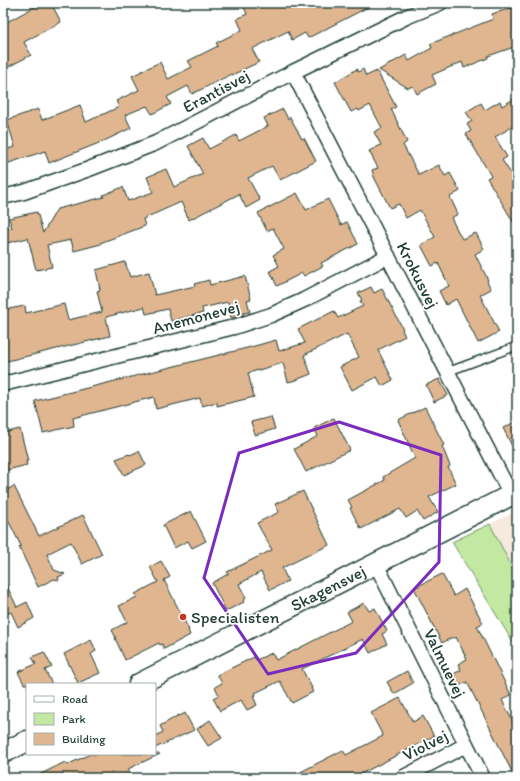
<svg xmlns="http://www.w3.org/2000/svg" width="520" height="781" viewBox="0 0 520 781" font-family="Itim,sans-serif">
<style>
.built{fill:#f6e9de}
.green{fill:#c2e8a2;stroke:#70926b}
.building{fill:#e0b691;stroke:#1f3d34}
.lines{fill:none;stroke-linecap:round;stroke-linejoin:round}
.lane-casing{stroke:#1f3d34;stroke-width:10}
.street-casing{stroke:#1f3d34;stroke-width:17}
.secondary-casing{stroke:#1f3d34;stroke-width:23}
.lane{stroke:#fff;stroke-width:7}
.street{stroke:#fff;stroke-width:14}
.secondary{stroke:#fff;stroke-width:20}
.marked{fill:none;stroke:#7b2cbf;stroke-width:3;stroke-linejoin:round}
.poi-dot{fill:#c8321e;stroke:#fff;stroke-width:1.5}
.labels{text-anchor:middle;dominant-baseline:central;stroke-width:3.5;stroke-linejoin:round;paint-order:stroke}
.street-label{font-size:17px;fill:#1f3d34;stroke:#fff}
.poi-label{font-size:17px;fill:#1f3d34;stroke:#fff;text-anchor:start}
</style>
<rect width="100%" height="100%" fill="#fff"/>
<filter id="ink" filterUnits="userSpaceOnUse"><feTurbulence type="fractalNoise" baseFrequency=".025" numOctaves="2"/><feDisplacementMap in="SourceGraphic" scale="8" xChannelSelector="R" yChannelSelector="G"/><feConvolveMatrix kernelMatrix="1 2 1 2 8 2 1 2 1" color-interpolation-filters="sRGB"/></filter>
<g filter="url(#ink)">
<!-- built -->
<path class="built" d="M517,511V577L490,524Z"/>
<!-- green -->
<path class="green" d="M490,524L517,577V649L452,542Z"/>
<!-- building -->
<g class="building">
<path d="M42,3H51L61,22L24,42L31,55L8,67L3,58V24Z"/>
<path d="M242,3H257L260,8L271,3H376L308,38L305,33L292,40L288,31L252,49L259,62L232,75V74L192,94L188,86L167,97L171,104L152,114L147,106L125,115L131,128L104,141L49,163L45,151L3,165V150L15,147L7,120L38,109L42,120L80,105L86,122L119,107L116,101L139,90L132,76L160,62L168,79L192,67L188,61L218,46L216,43L242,30L237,19L247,14Z"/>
<path d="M517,6V46L488,56V58L464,68L462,62L432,75L436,84L417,94L413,86L408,88L379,70L406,55L409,61L432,48L430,44L493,19L492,14Z"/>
<path d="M357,69L358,72L363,69L366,76L377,71L396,107L391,109L407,142L403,145L419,175L439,165L445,176L450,173L460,191L450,197L458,214L451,218L462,239L476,233L484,249L475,254L488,280L487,281L491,289L480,295L499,332L478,343L456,299L446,305L439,291L449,286L438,263L432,266L421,245L435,237L420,210L406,218L399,204L390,208L374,177L372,170L378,168L369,151L381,145L374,132L382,128L370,105L359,111L358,109L351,112L335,82Z"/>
<path d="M517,97V124L495,137L507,157L502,160L517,183V228L487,178L491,176L466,134L471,131L467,124L472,121L466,112L481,103L485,110L500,101L502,106Z"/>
<path d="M283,109L288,119L290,117L302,139L304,138L316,161L280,180L272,166L248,178L260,200L246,208L239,194L189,220L181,202L143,219L145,226L100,243L101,244L74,251L71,240L47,245L52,267L36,270L28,238L3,244V229L12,228L9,218L37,212L43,233L57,209L104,197L103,195L123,187L128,201L153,192L147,177L166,169L174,187L203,174L188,146L203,138L209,149L236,135L239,141L268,126L264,118Z"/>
<path d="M297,193L306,210L328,199L341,225L347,222L358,244L321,263L323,266L304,276L302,273L277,286L270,271L279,266L273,255L284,249L273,228L267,231L258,213Z"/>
<path d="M125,262L130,277L149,272L155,295L195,286L194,284L209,280L210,285L245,276L251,299L247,300L250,312L243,313L244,315L231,318L228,302L202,308L203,313L171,321L168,309L146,314L144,307L106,317L110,336L3,362V310L25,306L26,313L64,304L68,320L102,312L97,291L100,290L96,270Z"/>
<path d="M371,287L374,293L382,289L403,329L402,330L405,336L378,350L393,380L382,386L377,377L352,390L340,367L359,357L347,334L304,355L311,374L296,380L288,382L283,363L248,373L254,397L217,406V402L202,406L200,398L156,409L154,397L73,418L74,426L43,433L35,401L251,347L276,340L279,351L305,343L298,329L334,311L338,318L363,306L360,301L362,300L358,293Z"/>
<path d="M439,379L448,395L434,402L426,385Z"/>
<path d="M425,407L444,445L442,446L450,466L448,467L456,484L429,497L438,512L423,521L417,511L406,518L400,509L361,529L350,508L352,507L348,500L385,480L383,477L415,458L398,420Z"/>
<path d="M271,417L275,429L255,435L251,422Z"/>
<path d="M334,418L350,450L306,472L294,449L318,436L314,428Z"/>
<path d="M517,421V456L503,428Z"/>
<path d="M20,429L28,461H26L27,465L3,471V433Z"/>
<path d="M139,451L146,465L124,475L116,459L129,454L130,455Z"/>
<path d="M14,486L39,536L83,515L102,554L82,564L71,542L47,554L54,570L65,574L58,577L59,580L54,579L38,587L19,547L21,546L3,510V492Z"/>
<path d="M303,491L329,545L282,568L288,581L270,590L261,572L239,584L246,598L243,600L244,602L226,611L212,583L228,574L227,572L272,550L257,523L279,512L275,504Z"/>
<path d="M191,511L206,541L192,548L188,541L174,548L163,525Z"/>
<path d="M161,561L170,577L164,580L189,630H188L190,635L164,649L162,644L160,645L159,643L125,660L115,638H116L112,630L127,622L119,606L137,597L135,594L158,582L150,567Z"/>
<path d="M442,574L454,596L465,589L483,623L477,626L511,695L502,700L517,730V778H515L467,682L454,688L448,677L461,670L458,664L467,659L456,637L454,639L453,637L442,643L414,588Z"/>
<path d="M3,578L17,607L27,602L34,618L18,627L11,612L3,616Z"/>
<path d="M364,603L369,611L375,608L387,631L382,634L387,644L370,653L363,639L302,669L312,688H311L313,692L292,703L280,681L255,693L256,695L253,696L257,705L247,710L241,700L220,711L213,698L219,695L215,687L222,683L217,675L254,657L256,660L272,653L276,660L352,621L347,612Z"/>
<path d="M91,640L96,651L91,654L100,673L78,683L64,654Z"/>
<path d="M44,652L52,667L45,670L52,684H24L18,672L36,664L32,657Z"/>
<path d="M407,671L413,683L394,694L387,682Z"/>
<path d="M400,698L413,722L423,716L434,736L353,778H289L343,750L346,755L383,736L371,713Z"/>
<path d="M185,713L194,730L155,748V736L163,732L160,726L179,715L180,716Z"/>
<path d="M210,720L222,738L208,746L197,729Z"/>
<path d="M90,754H160L128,769L131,774L123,778H33L65,762L67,765Z"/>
</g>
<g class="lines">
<defs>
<path id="lane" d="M447,372L517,346"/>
<g id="street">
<path d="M293,72L511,495"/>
<path d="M3,197L24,192L89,169L156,143L293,72L406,17L440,3"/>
<path d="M3,384L234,327L271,315L304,300L388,256"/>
<path d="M376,564L483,778"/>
<path d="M402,778L466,745"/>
</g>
<g id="secondary">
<path id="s1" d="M139,684L517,492"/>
<path d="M3,753L27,741"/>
</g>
</defs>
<!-- lane casing -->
<use href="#lane" class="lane-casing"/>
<!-- street casing -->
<use href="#street" class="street-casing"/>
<!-- secondary casing -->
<use href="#secondary" class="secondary-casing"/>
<!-- lane -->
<use href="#lane" class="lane"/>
<!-- street -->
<use href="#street" class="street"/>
<!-- secondary -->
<use href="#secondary" class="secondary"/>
</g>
</g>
<!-- marked area -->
<path class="marked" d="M339,422L441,455L439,562L356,653L268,674L204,578L239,453Z"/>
<!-- markers -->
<circle class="poi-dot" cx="183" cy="617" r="4"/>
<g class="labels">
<!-- street labels -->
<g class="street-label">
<text transform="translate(216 91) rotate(-28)">Erantisvej</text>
<text transform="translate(418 275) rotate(63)">Krokusvej</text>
<text transform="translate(196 317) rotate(-15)">Anemonevej</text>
<text stroke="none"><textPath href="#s1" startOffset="212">Skagensvej</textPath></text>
<text transform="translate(445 663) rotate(64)">Valmuevej</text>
<text transform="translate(425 745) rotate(-27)">Violvej</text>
</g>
<!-- poi labels -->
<g class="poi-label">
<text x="191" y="617">Specialisten</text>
</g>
</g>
<!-- margin -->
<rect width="520" height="781" fill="none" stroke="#fff" stroke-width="16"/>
<rect x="8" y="8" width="504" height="765" fill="none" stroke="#1f3d34" stroke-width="1.5" filter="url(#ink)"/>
<!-- legend -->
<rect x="26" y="683" width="130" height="72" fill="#ffffff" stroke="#a5b1ae"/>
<rect x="34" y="696" width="20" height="6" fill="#ffffff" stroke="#a5b1ae"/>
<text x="62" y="703" font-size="12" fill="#1f3d34">Road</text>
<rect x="34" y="713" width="20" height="12" fill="#c2e8a2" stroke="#a5b1ae"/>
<text x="62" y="723" font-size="12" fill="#1f3d34">Park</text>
<rect x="34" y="733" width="20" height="12" fill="#e0b691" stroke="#a5b1ae"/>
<text x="62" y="743" font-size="12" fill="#1f3d34">Building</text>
</svg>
